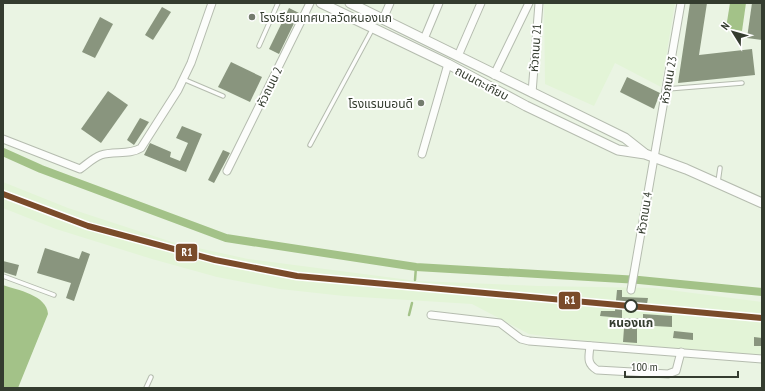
<svg xmlns="http://www.w3.org/2000/svg" width="765" height="391" viewBox="0 0 765 391" font-family="'PT Sans Narrow','Noto Sans Thai',sans-serif">
<style>
.built{fill:#e3f4d7}
.water{fill:#a3c288}
.lines{fill:none;stroke-linecap:round;stroke-linejoin:round}
.stream{stroke:#a3c288;stroke-width:2.5}
.canal{stroke:#a3c288;stroke-width:8}
.building{fill:#89957e}
.service-casing{stroke:#b5bcaf;stroke-width:5.5}
.minor-casing{stroke:#b5bcaf;stroke-width:9}
.tertiary-casing{stroke:#b5bcaf;stroke-width:11}
.service{stroke:#fcfdfb;stroke-width:3.5}
.minor{stroke:#fcfdfb;stroke-width:7}
.tertiary{stroke:#fcfdfb;stroke-width:9}
.rail-1-casing{stroke:#fff;stroke-width:9}
.rail-1{stroke:#7a4b2a;stroke-width:6}
.poi-dot{fill:#747c6e;stroke:#fff;stroke-width:1.5}
.stop-dot{fill:#fff;stroke:#343c2f;stroke-width:2}
.labels{text-anchor:middle;dominant-baseline:central;stroke-width:4;stroke-linejoin:round;paint-order:stroke}
.poi-label{font-size:12px;fill:#343c2f;stroke:#fff;text-anchor:start}
.street-label{font-size:12px;fill:#343c2f;stroke:#fff}
.stop-label{font-size:12px;font-weight:bold;fill:#343c2f;stroke:#fff}
.line-badge{stroke:#fff;stroke-width:1.5}
.badge-label{font-size:11px;text-anchor:middle;font-weight:bold;fill:#fff}
</style>
<rect width="100%" height="100%" fill="#eaf4e3"/>
<!-- built -->
<g class="built">
<path d="M544,3H675L661,87L615,63L594,106L545,84Z"/>
<path d="M3,182L68,208L175,243L248,259L417,281L539,286L654,288L762,302V355L564,339L529,334L472,304L344,296L280,289L217,277L152,259L56,229L3,208Z"/>
</g>
<!-- water -->
<g class="water">
<path d="M730,3H746L742,31L726,28Z"/>
<path d="M3,285C17,290 47,295 48,314L18,388H3Z"/>
</g>
<g class="lines">
<!-- stream -->
<g class="stream">
<path d="M415,280L416,267"/>
<path d="M409,315L412,303"/>
</g>
<!-- canal -->
<path class="canal" d="M3,152L41,169L226,238L416,267L639,280L762,292"/>
</g>
<!-- building -->
<g class="building">
<path d="M690,3H707L699,55L752,49L755,75L678,83Z"/>
<path d="M752,3H762V40L747,38Z"/>
<path d="M162,7L171,12L153,40L145,35Z"/>
<path d="M289,8L299,13L279,54L269,49Z"/>
<path d="M100,17L113,24L95,58L82,52Z"/>
<path d="M231,62L262,77L250,102L218,87Z"/>
<path d="M627,77L660,93L654,109L620,92Z"/>
<path d="M108,91L128,105L101,143L81,129Z"/>
<path d="M140,118L149,122L134,145L127,140Z"/>
<path d="M182,126L202,134L186,172L144,155L150,143L171,152L170,157L180,161L188,143L176,138Z"/>
<path d="M223,150L230,153L214,183L208,180Z"/>
<path d="M45,248L79,259L82,251L90,254L74,301L66,298L71,283L37,273Z"/>
<path d="M3,261L19,265L16,276L3,272Z"/>
<path d="M617,290H622V297L648,298L647,304L622,302V318L600,316L601,311H615Z"/>
<path d="M643,314L672,316V327L637,325V343L623,342L624,328L622,327V318H643Z"/>
<path d="M674,331L693,333V340L673,338Z"/>
<path d="M754,337L762,338V346H754Z"/>
</g>
<g class="lines">
<defs>
<g id="service">
<path d="M259,46L278,3"/>
<path d="M183,79L223,96"/>
<path d="M667,89L742,83"/>
<path d="M310,145L373,28"/>
<path d="M718,182L720,168"/>
<path d="M3,276L54,295"/>
<path d="M146,388L151,377"/>
</g>
<g id="minor">
<path d="M383,19L390,3"/>
<path d="M424,39L439,3"/>
<path d="M458,56L481,3"/>
<path d="M494,75L529,3"/>
<path d="M532,93L539,3"/>
<path d="M3,139L80,169C87,164 93,158 101,155C114,151 130,155 141,148L178,90L191,63L212,3"/>
<path d="M422,154L448,64"/>
<path d="M227,171L310,3"/>
<path d="M631,290L681,3"/>
<path d="M431,315L500,323L521,339L529,341L762,359"/>
<path d="M590,346C589,357 586,363 597,370L668,374L676,371L681,352"/>
</g>
<g id="tertiary">
<path d="M321,3L448,64L526,106L618,150L645,154L686,169L762,203"/>
<path d="M350,3L625,138L644,153"/>
</g>
</defs>
<!-- service casing -->
<use href="#service" class="service-casing"/>
<!-- minor casing -->
<use href="#minor" class="minor-casing"/>
<!-- tertiary casing -->
<use href="#tertiary" class="tertiary-casing"/>
<!-- service -->
<use href="#service" class="service"/>
<!-- minor -->
<use href="#minor" class="minor"/>
<!-- tertiary -->
<use href="#tertiary" class="tertiary"/>
<defs>
<path id="rail-1" d="M3,194L88,226L215,260L297,276L762,318"/>
</defs>
<!-- rail-1 casing -->
<use href="#rail-1" class="rail-1-casing"/>
<!-- rail-1 -->
<use href="#rail-1" class="rail-1"/>
</g>
<!-- markers -->
<g class="poi-dot">
<circle cx="252" cy="17" r="4"/>
<circle cx="421" cy="103" r="4"/>
</g>
<circle class="stop-dot" cx="631" cy="306" r="6"/>
<g class="labels">
<!-- poi labels -->
<g class="poi-label">
<text x="260" y="17">โรงเรียนเทศบาลวัดหนองแก</text>
<text x="413" y="103" text-anchor="end">โรงแรมนอนดี</text>
</g>
<!-- street labels -->
<g class="street-label">
<text transform="translate(535 48) rotate(-86)">หัวถนน 21</text>
<text transform="translate(668 80) rotate(-80)">หัวถนน 23</text>
<text transform="translate(482 83) rotate(28)">ถนนตะเกียบ</text>
<text transform="translate(269 87) rotate(-64)">หัวถนน 2</text>
<text transform="translate(644 213) rotate(-81)">หัวถนน 4</text>
</g>
<!-- stop labels -->
<g class="stop-label">
<text x="631" y="322">หนองแก</text>
</g>
</g>
<g class="line-badge">
<rect x="175" y="243" width="23" height="19" rx="4" fill="#7a4b2a"/>
<rect x="558" y="291" width="23" height="19" rx="4" fill="#7a4b2a"/>
</g>
<g class="badge-label">
<text x="187" y="256">R1</text>
<text x="570" y="304">R1</text>
</g>
<!-- border -->
<rect width="765" height="391" fill="none" stroke="#343c2f" stroke-width="8"/>
<!-- north arrow -->
<g transform="translate(733 32) rotate(307)" stroke="#ffffff" stroke-width="3" paint-order="stroke">
<path d="M0-3L7 15L0 10L-7 15Z" fill="#343c2f"/>
<text y="-6" font-size="11" font-weight="bold" text-anchor="middle" fill="#343c2f">N</text>
</g>
<!-- scale -->
<path d="M625 371v6h113v-6" fill="none" stroke="#343c2f" stroke-width="2"/>
<text x="631" y="371" font-size="12" fill="#343c2f" stroke="#ffffff" stroke-width="3" paint-order="stroke">100 m</text>
</svg>
